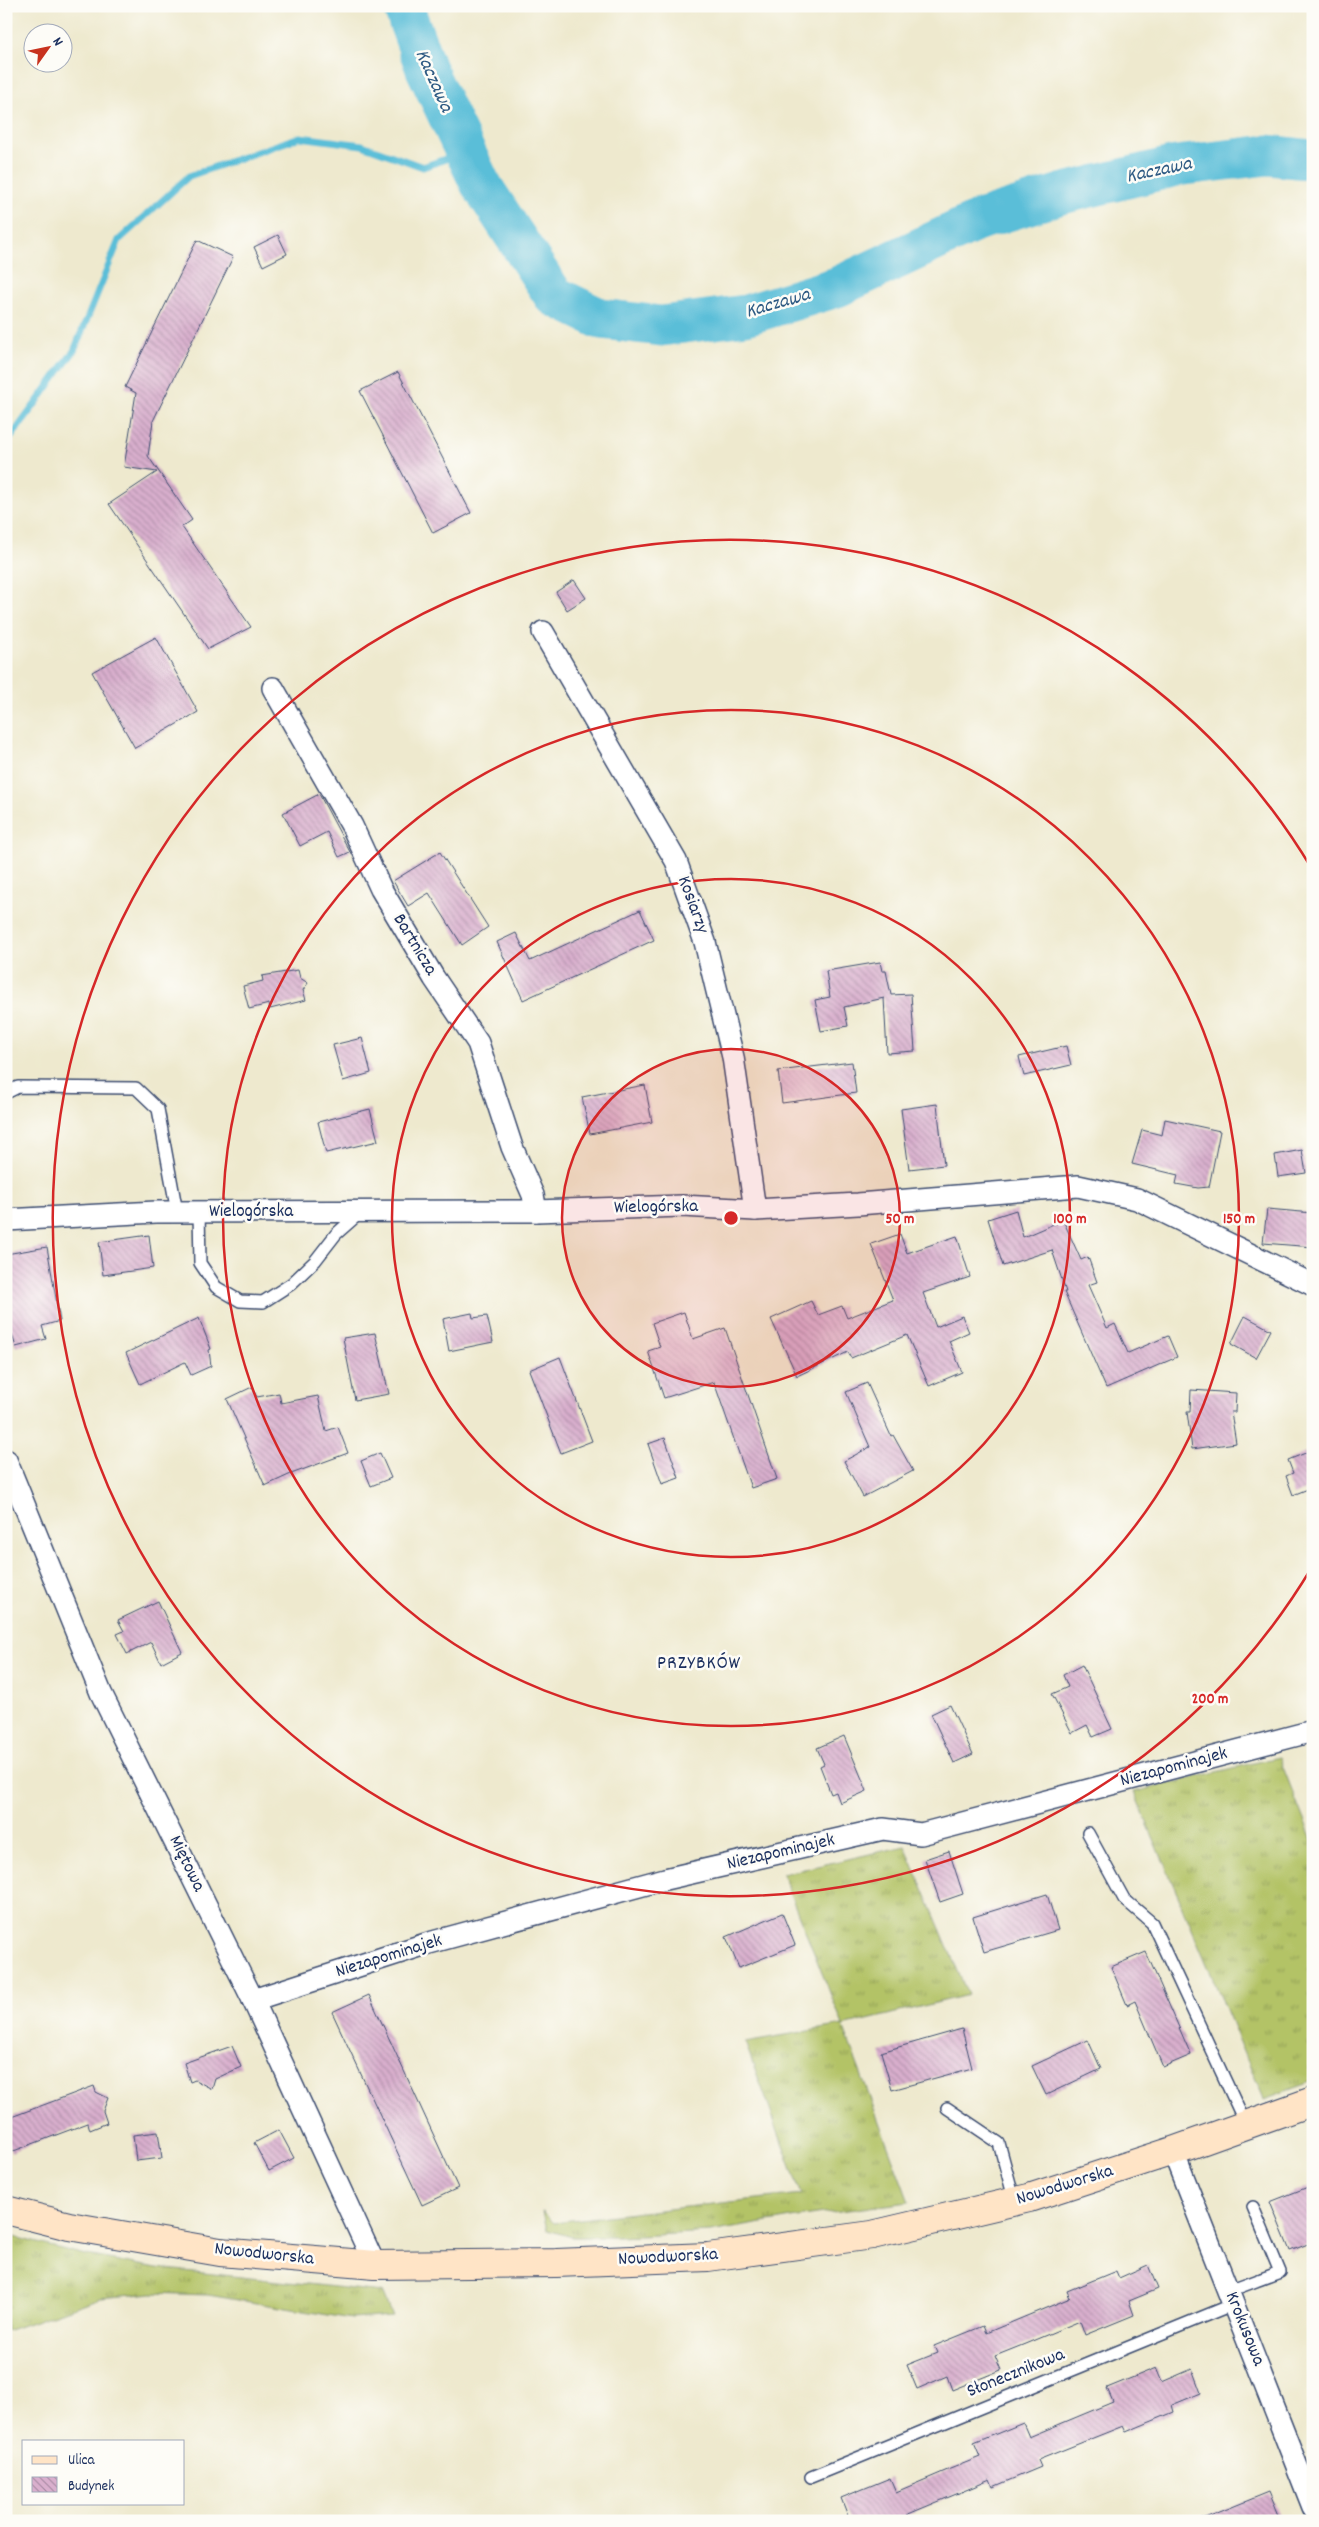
<svg xmlns="http://www.w3.org/2000/svg" width="1319" height="2527" viewBox="0 0 1319 2527" font-family="Dekko,sans-serif">
<style>
.grass{fill:url(#grass-tufts);stroke:#677962}
.lines{fill:none;stroke-linecap:round;stroke-linejoin:round}
.stream{stroke:#5abed8;stroke-width:7}
.river{stroke:#5abed8;stroke-width:41}
.building{fill:url(#building-back-hatch)}
.lane-casing{stroke:#3b4b6f;stroke-width:14}
.street-casing{stroke:#3b4b6f;stroke-width:24}
.secondary-casing{stroke:#3b4b6f;stroke-width:30}
.lane{stroke:#fff;stroke-width:11}
.street{stroke:#fff;stroke-width:21}
.secondary{stroke:#ffe4c6;stroke-width:28}
.ring{fill:none;stroke:#d62828;stroke-width:2.5}
.labels{text-anchor:middle;dominant-baseline:central;stroke-width:5;stroke-linejoin:round;paint-order:stroke}
.street-label{font-size:19px;fill:#1b2f5e;stroke:#fdfcf7}
.water-label{font-size:20px;font-style:italic;fill:#2e5a83;stroke:#fdfcf7}
.neighbourhood-label{font-size:20px;letter-spacing:1px;fill:#1b2f5e;stroke:#fdfcf7}
.centre{fill:#d62828;stroke:#fdfcf7;stroke-width:2.5}
.ring-label{font-size:15px;text-anchor:middle;font-weight:bold;fill:#d62828;stroke:#fdfcf7;stroke-width:5;stroke-linejoin:round;paint-order:stroke}
</style>
<defs>
<pattern id="grass-tufts" width="24" height="20" patternUnits="userSpaceOnUse" patternTransform="scale(1.25)"><rect width="24" height="20" fill="#b3c366"/><path d="M3 7l-1-3M5 7V3M7 7l1-3M15 17l-1-3M17 17v-4M19 17l1-3" fill="none" stroke="#919f57"/></pattern>
<pattern id="building-back-hatch" width="6" height="6" patternUnits="userSpaceOnUse" patternTransform="scale(1.25)"><rect width="6" height="6" fill="#d9afcd"/><path d="M-1 5l2 2M0 0l6 6M5-1l2 2" fill="none" stroke="#af8faa"/></pattern>
</defs>
<rect width="100%" height="100%" fill="#fdfcf7"/>
<filter id="ink" filterUnits="userSpaceOnUse"><feTurbulence type="fractalNoise" baseFrequency=".02" numOctaves="2"/><feDisplacementMap in="SourceGraphic" scale="10" xChannelSelector="R" yChannelSelector="G"/><feConvolveMatrix kernelMatrix="1 2 1 2 8 2 1 2 1" color-interpolation-filters="sRGB"/></filter>
<filter id="wash" filterUnits="userSpaceOnUse"><feTurbulence type="fractalNoise" baseFrequency=".0096" numOctaves="4" result="noise"/><feDisplacementMap in="SourceGraphic" scale="20" xChannelSelector="R" yChannelSelector="G"/><feGaussianBlur stdDeviation="1.12" result="paint"/><feColorMatrix in="noise" values="0 0 0 0 0 0 0 0 0 0 0 0 0 0 0 0 0 1.4 0 .05"/><feComposite in="paint" operator="in"/></filter>
<g filter="url(#wash)">
<rect width="100%" height="100%" fill="#eee9ce"/>
<!-- grass -->
<g class="grass">
<path d="M1279,1757L1313,1843V2081L1264,2099L1134,1792Z"/>
<path d="M905,1846L968,1995L843,2026L909,2202L809,2215L710,2232L621,2237H572L547,2230L543,2211L554,2222L801,2194L745,2042L843,2025L782,1874Z"/>
<path d="M6,2235L81,2254L157,2268L382,2292L392,2316L352,2319L208,2295L152,2293L101,2298L6,2331Z"/>
</g>
<g class="lines">
<!-- stream -->
<path class="stream" d="M6,444L74,351L119,240L189,176L300,137L362,145L423,167L465,152"/>
<!-- river -->
<path class="river" d="M403,6L426,69L480,183L554,296L601,319L661,326L746,315L837,287L982,219L1061,194L1176,166L1268,155L1313,160"/>
</g>
<g id="blocks">
<!-- building -->
<g class="building">
<path d="M278,235L287,254L263,266L254,247Z"/>
<path d="M197,240L233,257L153,421L148,456L192,520L182,527L251,627L208,649L109,504L157,472L124,467L136,393L125,387Z"/>
<path d="M398,372L471,513L433,533L360,391Z"/>
<path d="M574,580L586,598L567,610L556,592Z"/>
<path d="M156,637L198,712L135,748L92,672Z"/>
<path d="M319,794L350,852L339,857L327,832L300,846L283,813Z"/>
<path d="M440,852L488,927L462,945L429,893L408,906L393,881Z"/>
<path d="M640,910L654,940L523,1000L497,942L516,933L530,961Z"/>
<path d="M880,962L882,971H886L891,995L911,994L915,1051L887,1053L884,998L844,1007L848,1026L821,1031L815,1000L830,997L826,971Z"/>
<path d="M298,970L300,978L308,983L303,990L306,1000L270,1009L269,1004L249,1009L243,986L263,981L262,976Z"/>
<path d="M362,1038L371,1073L343,1081L333,1045Z"/>
<path d="M1066,1046L1071,1065L1024,1076L1019,1057Z"/>
<path d="M852,1062L856,1093L782,1103L778,1071Z"/>
<path d="M645,1085L652,1122L590,1134L582,1097Z"/>
<path d="M937,1104L944,1165L909,1169L901,1109Z"/>
<path d="M370,1109L378,1141L326,1153L318,1122Z"/>
<path d="M1165,1119L1220,1131L1209,1187L1198,1188L1176,1184L1178,1175L1132,1164L1142,1130L1162,1135Z"/>
<path d="M1302,1150L1306,1173L1278,1177L1275,1155Z"/>
<path d="M1267,1209L1313,1213V1247L1263,1243Z"/>
<path d="M1016,1210L1023,1237L1063,1220L1081,1260L1088,1257L1097,1282L1088,1285L1107,1328L1115,1324L1128,1353L1168,1336L1177,1357L1106,1388L1064,1292H1066L1052,1250L1003,1266L988,1219Z"/>
<path d="M900,1234L907,1253L957,1236L970,1277L923,1293L936,1327L962,1316L969,1332L949,1341L962,1372L929,1386L907,1335L851,1358L848,1352L797,1376L771,1319L811,1301L818,1315L842,1306L847,1318L893,1300L871,1244Z"/>
<path d="M149,1235L153,1268L103,1275L99,1242Z"/>
<path d="M47,1247L60,1321L42,1326L46,1339L16,1347L12,1335L6,1337V1312L11,1310L6,1283V1254Z"/>
<path d="M684,1312L693,1339L725,1328L777,1479L751,1488L714,1382L664,1398L648,1351L660,1347L652,1323Z"/>
<path d="M472,1313L473,1318L487,1316L493,1342L449,1351L443,1319Z"/>
<path d="M1245,1316L1271,1330L1256,1358L1231,1344Z"/>
<path d="M199,1318L211,1349L209,1350L211,1366L191,1375L185,1362L140,1384L126,1353Z"/>
<path d="M375,1333L389,1394L355,1400L343,1338Z"/>
<path d="M560,1357L592,1441L561,1453L529,1370Z"/>
<path d="M867,1383L891,1436L893,1435L913,1471L863,1497L844,1461L870,1447L846,1392Z"/>
<path d="M252,1387L257,1397L279,1393L281,1403L318,1396L326,1431L338,1427L348,1453L291,1474L265,1486L227,1399Z"/>
<path d="M1191,1390L1236,1393L1235,1412H1231L1236,1443L1192,1449L1187,1412H1190Z"/>
<path d="M665,1438L679,1478L662,1484L648,1444Z"/>
<path d="M1313,1450V1487L1293,1495L1286,1476L1293,1473L1288,1460Z"/>
<path d="M380,1453L391,1478L371,1486L361,1461Z"/>
<path d="M158,1601L182,1652L161,1663L151,1642L127,1654L117,1634L124,1631L118,1620Z"/>
<path d="M1082,1665L1112,1729L1093,1737L1087,1725L1072,1733L1052,1694L1068,1687L1063,1675Z"/>
<path d="M950,1705L973,1754L954,1763L931,1714Z"/>
<path d="M844,1736L867,1791L840,1803L836,1792L831,1794L820,1766L824,1764L817,1748Z"/>
<path d="M949,1851L963,1894L940,1902L925,1859Z"/>
<path d="M1047,1894L1058,1930L984,1952L973,1917Z"/>
<path d="M782,1913L795,1945L739,1968L726,1937Z"/>
<path d="M1146,1952L1191,2055L1163,2067L1135,2001L1127,2005L1111,1967Z"/>
<path d="M369,1995L458,2188L422,2205L332,2012Z"/>
<path d="M962,2029L972,2068L892,2090L881,2052Z"/>
<path d="M1088,2040L1101,2069L1046,2095L1032,2066Z"/>
<path d="M232,2046L241,2067L215,2079L212,2089L195,2080L190,2082L184,2063Z"/>
<path d="M94,2086L96,2092L108,2098L103,2111L107,2123L90,2130L88,2123L11,2152L6,2138V2119Z"/>
<path d="M279,2130L294,2158L269,2171L254,2143Z"/>
<path d="M158,2132L162,2158L136,2161L133,2135Z"/>
<path d="M1313,2185V2242L1290,2251L1270,2202Z"/>
<path d="M1148,2265L1158,2289L1129,2301L1134,2315L1085,2335L1080,2321L1025,2344L995,2356L1001,2370L952,2390L947,2376L917,2389L907,2365L937,2353L934,2346L983,2326L986,2333L1070,2298L1067,2291L1116,2271L1119,2278Z"/>
<path d="M1156,2368L1162,2382L1192,2369L1201,2393L1172,2405L1174,2412L1126,2432L1123,2426L1038,2460L1041,2467L993,2487L990,2480L906,2515L908,2521H850L841,2498L890,2478L896,2492L950,2469L980,2457L974,2443L1023,2423L1029,2437L1084,2414L1113,2402L1107,2388Z"/>
<path d="M1269,2492L1281,2521H1201L1200,2520Z"/>
</g>
</g>
</g>
<g filter="url(#ink)">
<use href="#blocks" fill-opacity="0" stroke="#3b4b6f" stroke-width="1"/>
<g class="lines">
<defs>
<g id="lane">
<path d="M6,1093L18,1087L136,1088L158,1109L177,1212"/>
<path d="M199,1212L200,1263L216,1287L240,1301L263,1302L291,1284L315,1261L336,1234L361,1212"/>
<path d="M1088,1833L1124,1899L1152,1923L1246,2125"/>
<path d="M947,2108L999,2143L1015,2202"/>
<path d="M1229,2291L1280,2272L1253,2207"/>
<path d="M811,2477L1234,2304"/>
</g>
<g id="street">
<path d="M543,632L676,861L705,942L733,1057L755,1210"/>
<path d="M273,688L352,826L381,889L434,978L478,1043L512,1147L533,1195L536,1211"/>
<path d="M6,1220L156,1212L536,1211L682,1206L755,1210L858,1204L1078,1186L1137,1199L1313,1285"/>
<path d="M6,1460L101,1693L253,2000L375,2265"/>
<path d="M253,2000L429,1943L665,1879L883,1829L921,1834L1313,1731"/>
<path d="M1173,2151L1313,2507"/>
</g>
<path id="secondary" d="M6,2210L69,2226L220,2252L375,2265L556,2263L708,2257L872,2235L1029,2198L1173,2151L1313,2101"/>
</defs>
<!-- lane casing -->
<use href="#lane" class="lane-casing"/>
<!-- street casing -->
<use href="#street" class="street-casing"/>
<!-- secondary casing -->
<use href="#secondary" class="secondary-casing"/>
<!-- lane -->
<use href="#lane" class="lane"/>
<!-- street -->
<use href="#street" class="street"/>
<!-- secondary -->
<use href="#secondary" class="secondary"/>
</g>
</g>
<!-- distance rings -->
<circle cx="731" cy="1218" r="169" fill="#d62828" fill-opacity=".12"/>
<g class="ring">
<circle cx="731" cy="1218" r="169"/>
<circle cx="731" cy="1218" r="339"/>
<circle cx="731" cy="1218" r="508"/>
<path d="M1312 1567A678 678 0 1 1 1312 869"/>
</g>
<g class="labels">
<!-- street labels -->
<g class="street-label">
<text transform="translate(692 905) rotate(70)">Kosiarzy</text>
<text transform="translate(414 945) rotate(59)">Bartnicza</text>
<text transform="translate(656 1208) rotate(-1)">Wielogórska</text>
<text x="251" y="1212">Wielogórska</text>
<text transform="translate(1174 1768) rotate(-15)">Niezapominajek</text>
<text transform="translate(781 1853) rotate(-13)">Niezapominajek</text>
<text transform="translate(186 1864) rotate(64)">Miętowa</text>
<text transform="translate(389 1957) rotate(-17)">Niezapominajek</text>
<text transform="translate(1065 2186) rotate(-17)">Nowodworska</text>
<text transform="translate(264 2255) rotate(6)">Nowodworska</text>
<text transform="translate(668 2258) rotate(-3)">Nowodworska</text>
<text transform="translate(1244 2329) rotate(68)">Krokusowa</text>
<text transform="translate(1016 2374) rotate(-22)">Słonecznikowa</text>
</g>
<!-- water labels -->
<g class="water-label">
<text transform="translate(433 81) rotate(66)">Kaczawa</text>
<text transform="translate(1159 171) rotate(-12)">Kaczawa</text>
<text transform="translate(778 304) rotate(-16)">Kaczawa</text>
</g>
<!-- neighbourhood labels -->
<g class="neighbourhood-label">
<text x="699" y="1664">PRZYBKÓW</text>
</g>
</g>
<circle cx="731" cy="1218" r="8" class="centre"/>
<g class="ring-label">
<text x="900" y="1223">50 m</text>
<text x="1070" y="1223">100 m</text>
<text x="1239" y="1223">150 m</text>
<text x="1210" y="1703">200 m</text>
</g>
<!-- margin -->
<rect width="1319" height="2527" fill="none" stroke="#fdfcf7" stroke-width="25"/>
<!-- legend -->
<rect x="22" y="2440" width="162" height="65" fill="#fdfcf7" stroke="#a3aaba"/>
<rect x="32" y="2456" width="25" height="8" fill="#ffe4c6" stroke="#a3aaba"/>
<text x="68" y="2464" font-size="15" fill="#1b2f5e">Ulica</text>
<rect x="32" y="2477" width="25" height="15" fill="url(#building-back-hatch)" stroke="#a3aaba"/>
<text x="68" y="2490" font-size="15" fill="#1b2f5e">Budynek</text>
<!-- north arrow -->
<g transform="translate(48 48) rotate(57)"><circle r="24" fill="#fdfcf7" stroke="#a3aaba"/>
<path d="M0-4L9 19L0 12L-9 19Z" fill="#c8321e"/>
<text y="-8" font-size="14" font-weight="bold" text-anchor="middle" fill="#1b2f5e">N</text>
</g>
</svg>
